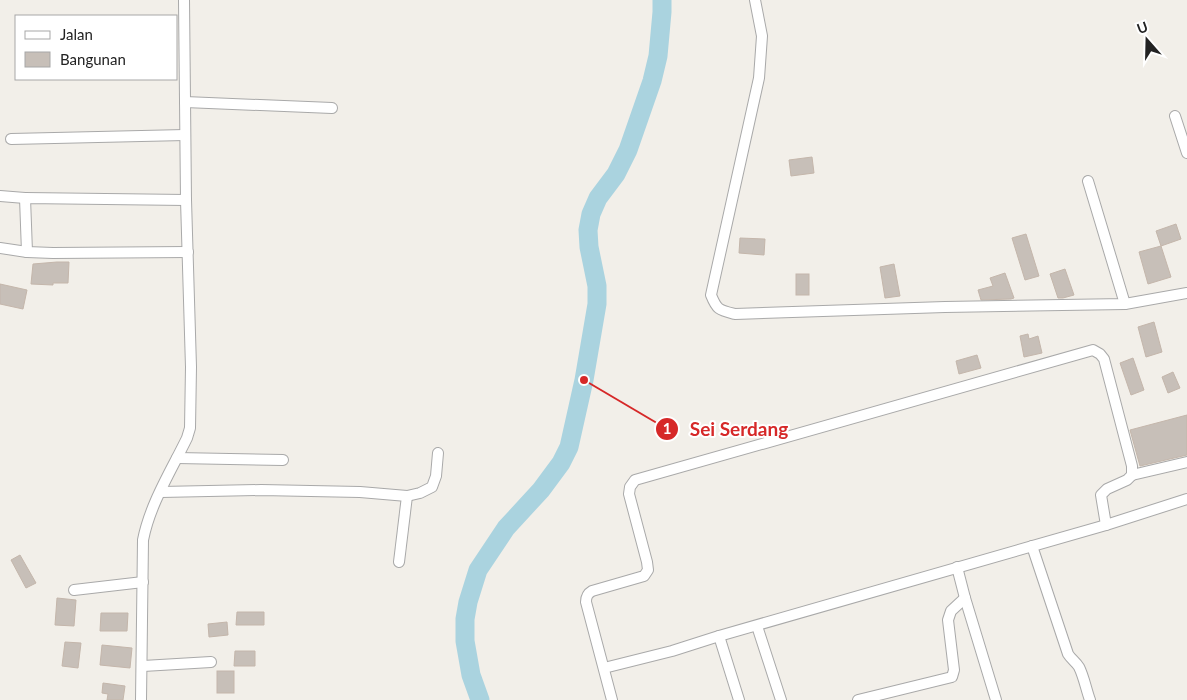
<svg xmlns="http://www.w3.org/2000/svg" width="1187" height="700" viewBox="0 0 1187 700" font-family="Lato,sans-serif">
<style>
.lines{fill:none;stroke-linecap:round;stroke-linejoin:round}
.river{stroke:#aad3df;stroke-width:19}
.building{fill:#c7bfb8;stroke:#c4b6ab}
.minor-casing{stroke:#a9a9a9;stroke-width:12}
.minor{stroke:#fff;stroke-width:10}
.leader{fill:none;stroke:#d62828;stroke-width:2}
.callout-dot{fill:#d62828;stroke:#fff;stroke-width:2}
.mark-label{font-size:15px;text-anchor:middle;font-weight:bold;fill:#fff}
.callout-label{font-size:19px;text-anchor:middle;font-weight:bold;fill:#d62828;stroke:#fff;stroke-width:4;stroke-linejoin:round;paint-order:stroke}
</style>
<rect width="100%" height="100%" fill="#f2efe9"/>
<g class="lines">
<!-- river -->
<path class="river" d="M480,700L471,675L465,641V619L468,602L478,570L506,528L541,490L561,463L569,447L584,380L597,304V286L589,247L588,230L591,214L598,198L616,174L628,150L652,81L658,56L662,12V0"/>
</g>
<!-- building -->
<g class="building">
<path d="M812,157L814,173L791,176L789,160Z"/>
<path d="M1176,224L1181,239L1161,246L1156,231Z"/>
<path d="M1026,234L1039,276L1025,280L1012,238Z"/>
<path d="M740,238L765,239L764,255L739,253Z"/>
<path d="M1161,246L1171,277L1148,284L1139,252Z"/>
<path d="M57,262H69L68,283H53V285L31,284L33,264Z"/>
<path d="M894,264L900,296L885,298L880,267Z"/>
<path d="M1065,269L1074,295L1063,298H1058L1050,274Z"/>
<path d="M1005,273L1014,298L1011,299L981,300L978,290L993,286L990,278Z"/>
<rect x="796" y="274" width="13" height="21"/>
<path d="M0,284L27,290L23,309L0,304Z"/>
<path d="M1154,322L1162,352L1146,357L1138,327Z"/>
<path d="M1028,334L1029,339L1038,336L1042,353L1024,357L1020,336Z"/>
<path d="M977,355L981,368L959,374L956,361Z"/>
<path d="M1133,358L1144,390L1131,395L1120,363Z"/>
<path d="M1173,372L1180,388L1168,393L1162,377Z"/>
<path d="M1187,415V455L1140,466L1130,430Z"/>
<path d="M20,555L36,583L26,588L11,560Z"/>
<path d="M57,598L76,600L74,626L55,625Z"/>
<path d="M237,612H264V625H236Z"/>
<path d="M101,613H128L127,631H100Z"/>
<path d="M227,622L228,635L209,637L208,624Z"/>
<path d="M65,642L81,643L78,668L62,666Z"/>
<path d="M102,645L132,648L130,668L100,665Z"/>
<path d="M235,651H255V666H234Z"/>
<rect x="217" y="671" width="17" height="22"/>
<path d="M103,683L125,686L123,700H107L108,694L102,693Z"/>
</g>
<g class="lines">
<defs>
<g id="minor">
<path d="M755,0L762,36L759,78L711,295C717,310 719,310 735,314L945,307L1125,304L1187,293"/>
<path d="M185,102L332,108"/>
<path d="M1175,116L1187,153"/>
<path d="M11,139L185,135"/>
<path d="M1088,181L1125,304"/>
<path d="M0,196L25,198"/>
<path d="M0,248L27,252L53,253L188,252"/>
<path d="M27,252L25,198L186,200"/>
<path d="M177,458L283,460"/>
<path d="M1132,475L1187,462"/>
<path d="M161,492L261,490L360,492L407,496L420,493L432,487L436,476L438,453"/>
<path d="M1032,546L1068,654C1071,659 1076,662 1079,667C1084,677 1086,689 1090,700"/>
<path d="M399,562L407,496"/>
<path d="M957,567L965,598L996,700"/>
<path d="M74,590L143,582"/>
<path d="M757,626L781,700"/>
<path d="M719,636L739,700"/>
<path d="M143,666L211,662"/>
<path d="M604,668L672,651L719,636L1106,525L1187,499"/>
<path d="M141,700L143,540C150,504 171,471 187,438L190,428L191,367L186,200L184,0"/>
<path d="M612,700L586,602C586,597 587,594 592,591L644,576L648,570L647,562L629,494L630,487L635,480L1093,350L1100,354L1104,359L1132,466V475L1127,480L1107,489L1101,495L1106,525"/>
<path d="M858,700L952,677L954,670L948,620L951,611L965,598"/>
</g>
</defs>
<!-- minor casing -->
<use href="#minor" class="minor-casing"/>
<!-- minor -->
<use href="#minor" class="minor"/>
</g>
<!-- callouts -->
<path class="leader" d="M584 380L667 429"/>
<g class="callout-dot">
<circle cx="584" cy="380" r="5"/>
<circle cx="667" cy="429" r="12"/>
</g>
<g class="mark-label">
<text x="667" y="434">1</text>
</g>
<g class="callout-label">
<text x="739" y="436">Sei Serdang</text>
</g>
<!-- legend -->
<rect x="15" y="15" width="162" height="65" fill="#ffffff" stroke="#a7a7a7"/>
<rect x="25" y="31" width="25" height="8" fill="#ffffff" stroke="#a7a7a7"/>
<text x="60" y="40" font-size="15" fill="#222222">Jalan</text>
<rect x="25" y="52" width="25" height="15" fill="#c7bfb8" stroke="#a7a7a7"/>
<text x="60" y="65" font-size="15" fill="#222222">Bangunan</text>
<!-- north arrow -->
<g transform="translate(1147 40) rotate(340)" stroke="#ffffff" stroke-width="4" paint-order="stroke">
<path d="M0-4L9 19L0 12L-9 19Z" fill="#222222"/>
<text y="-8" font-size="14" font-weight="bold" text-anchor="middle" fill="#222222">U</text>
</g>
</svg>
